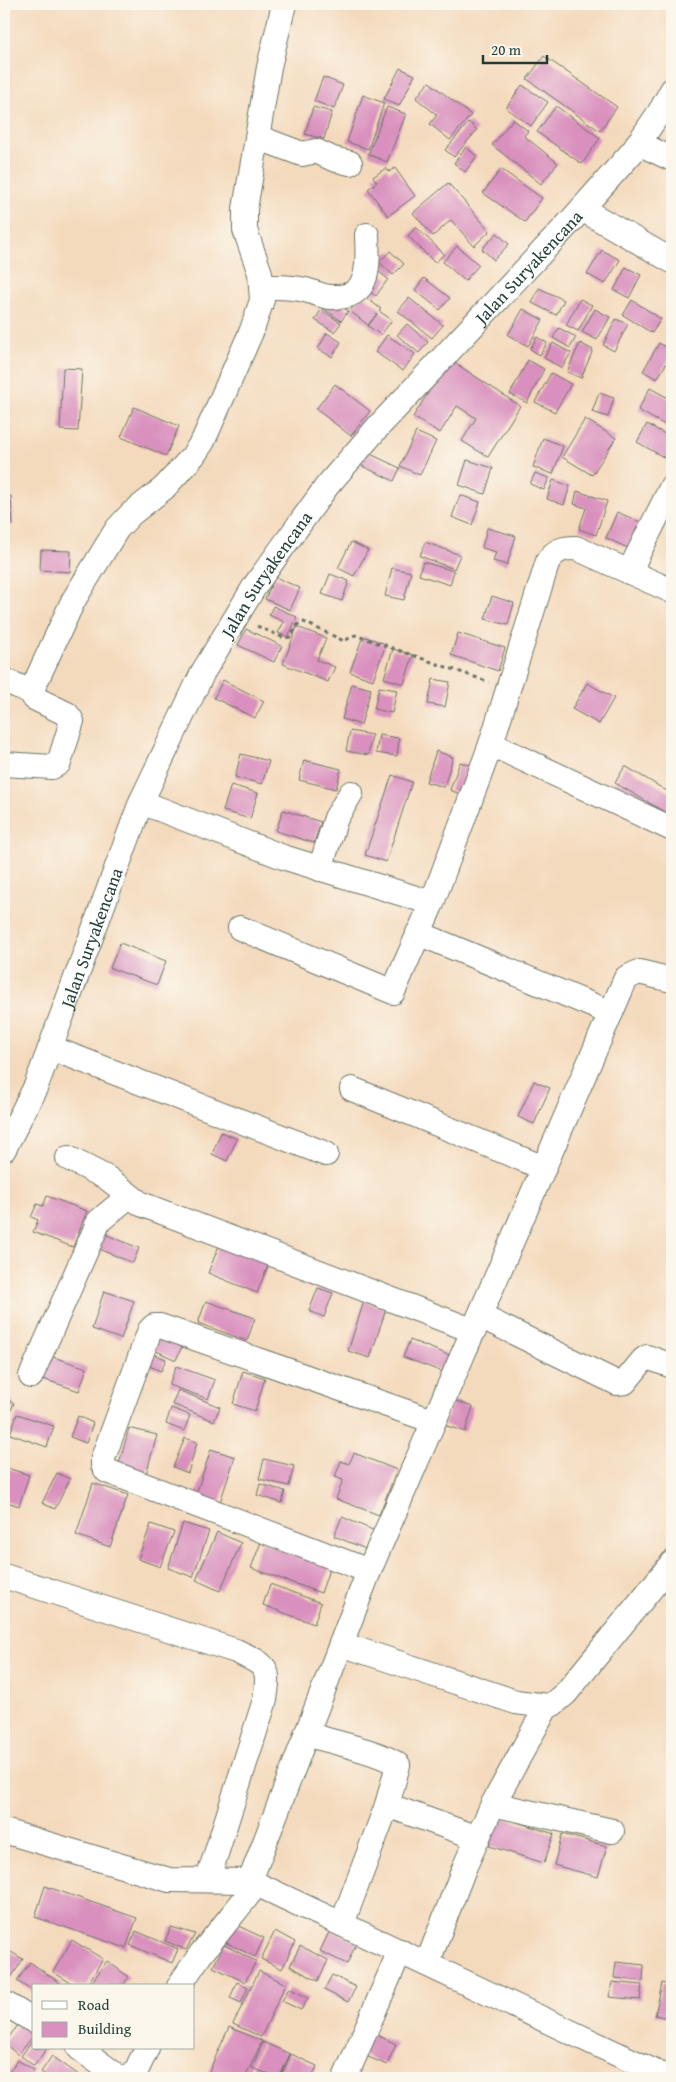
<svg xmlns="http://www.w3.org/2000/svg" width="676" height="2082" viewBox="0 0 676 2082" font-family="'Gentium Book Plus',serif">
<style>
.building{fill:#d990be}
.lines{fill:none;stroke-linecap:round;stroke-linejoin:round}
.minor-casing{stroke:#6a7464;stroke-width:26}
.path{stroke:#6a7464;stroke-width:3;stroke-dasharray:4 4;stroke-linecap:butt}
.minor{stroke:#fff;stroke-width:24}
.labels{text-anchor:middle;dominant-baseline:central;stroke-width:4;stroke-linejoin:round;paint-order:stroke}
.street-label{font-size:18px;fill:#1f3d34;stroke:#fbf7ec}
</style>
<rect width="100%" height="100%" fill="#fbf7ec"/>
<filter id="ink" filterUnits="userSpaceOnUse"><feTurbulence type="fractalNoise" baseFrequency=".02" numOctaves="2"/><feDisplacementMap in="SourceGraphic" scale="10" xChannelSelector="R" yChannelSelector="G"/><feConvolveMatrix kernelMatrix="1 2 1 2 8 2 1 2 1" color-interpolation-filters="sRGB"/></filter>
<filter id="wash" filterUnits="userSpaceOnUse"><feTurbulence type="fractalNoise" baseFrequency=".0096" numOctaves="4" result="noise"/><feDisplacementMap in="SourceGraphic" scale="20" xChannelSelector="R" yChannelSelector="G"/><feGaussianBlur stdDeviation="1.12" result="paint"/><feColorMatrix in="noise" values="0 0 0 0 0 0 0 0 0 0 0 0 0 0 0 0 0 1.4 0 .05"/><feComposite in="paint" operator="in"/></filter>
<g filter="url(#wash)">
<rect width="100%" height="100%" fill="#f4dabd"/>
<g id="blocks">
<!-- building -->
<g class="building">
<path d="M544,56L617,107L600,131L527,79Z"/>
<path d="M400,68L415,75L399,106L384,99Z"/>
<path d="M323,77L343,85L334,109L314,101Z"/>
<path d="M429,82L471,115L450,140L430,124L437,115L416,98Z"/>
<path d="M522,85L548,102L531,126L506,108Z"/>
<path d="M363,95L384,103L368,149L347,142Z"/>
<path d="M556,106L600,138L582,164L537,132Z"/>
<path d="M313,107L332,112L324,139L305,134Z"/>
<path d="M387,107L406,114L387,162L368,154Z"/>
<path d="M513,119L528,131L524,136L558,163L541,184L492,145Z"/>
<path d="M469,122L477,130L454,157L445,150Z"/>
<path d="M466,147L477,156L465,172L454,163Z"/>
<path d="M386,168L389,172L395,168L415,196L388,216L368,189L377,182L373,177Z"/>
<path d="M501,169L542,198L525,222L483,193Z"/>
<path d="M448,183L490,231L474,246L451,220L433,236L413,213Z"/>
<path d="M416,227L444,254L435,263L408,236Z"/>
<path d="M497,233L509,244L494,260L482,249Z"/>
<path d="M457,246L479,265L465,281L443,262Z"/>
<path d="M602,250L620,260L605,284L587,274Z"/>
<path d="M390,251L404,264L393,275L379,262Z"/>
<path d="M626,267L641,275L629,298L614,290Z"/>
<path d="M378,271L388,279L376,296L365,289Z"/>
<path d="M424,278L450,298L440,310L415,290Z"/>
<path d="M539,288L564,300L556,315L532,303Z"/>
<path d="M363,295L381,309L379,311L392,320L381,335L368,326L377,314L368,325L350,311Z"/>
<path d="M330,298L348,311L341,321L322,308Z"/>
<path d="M409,298L443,325L432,338L398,311Z"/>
<path d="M580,299L592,305L578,331L566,325Z"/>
<path d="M632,300L661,319L652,333L623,315Z"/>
<path d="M523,309L543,320L528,346L508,335Z"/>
<path d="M595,309L610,317L597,340L582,332Z"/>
<path d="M321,310L341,323L334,332L315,320Z"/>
<path d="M616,319L628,324L614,351L603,345Z"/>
<path d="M407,324L428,342L419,353L397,335Z"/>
<path d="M559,328L576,337L570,348L553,338Z"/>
<path d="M327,333L341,342L332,357L318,349Z"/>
<path d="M387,335L415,354L403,371L375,352Z"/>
<path d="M537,337L547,343L540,355L530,349Z"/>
<path d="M553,343L571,353L562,368L544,358Z"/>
<path d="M580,343L593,350L581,378L567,372Z"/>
<path d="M659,343L672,351V354L657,379L643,371Z"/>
<path d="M449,359L520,406L488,457L462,441L476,418L457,406L440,433L413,417Z"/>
<path d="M528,360L544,369L527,403L510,394Z"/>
<path d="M63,368L82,369L78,431L60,430Z"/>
<path d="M551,373L571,384L555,412L535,402Z"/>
<path d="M335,384L370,411L351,436L316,409Z"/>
<path d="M650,388L672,400V429L638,410Z"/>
<path d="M599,393L614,398L608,417L592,412Z"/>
<path d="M134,407L179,426L166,456L121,437Z"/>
<path d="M585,419L616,438L592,475L562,457Z"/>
<path d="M647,424L672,438V462L637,442Z"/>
<path d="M416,432L436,441L420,475L400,466Z"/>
<path d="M543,438L563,446L553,474L533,467Z"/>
<path d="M366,452L400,468L394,481L360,465Z"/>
<path d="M467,460L493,468L485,494L459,485Z"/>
<path d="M535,473L549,478L544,490L530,484Z"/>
<path d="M553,480L570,486L564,505L547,499Z"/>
<path d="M577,491L607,501L596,535L579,529L586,508L574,504Z"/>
<path d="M460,495L480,502L472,525L452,517Z"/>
<path d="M11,496L13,525L4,526V497Z"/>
<path d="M617,512L640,522L628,548L606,538Z"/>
<path d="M487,528L516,536L507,565L493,561L496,552L482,548Z"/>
<path d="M351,542L368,550L354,576L338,568Z"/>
<path d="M425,542L460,555L454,569L420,556Z"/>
<path d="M41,550L71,551L70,572L40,570Z"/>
<path d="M423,562L454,571L450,585L419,575Z"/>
<path d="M392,568L411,572L404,600L385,596Z"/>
<path d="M330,574L349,581L342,601L322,594Z"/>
<path d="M275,577L300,588L290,610L265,599Z"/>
<path d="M492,596L514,603L508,625L485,619Z"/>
<path d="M273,606L297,617L288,637L278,633L284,622L269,615Z"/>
<path d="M297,627L326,638L317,660L335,667L328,682L283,664Z"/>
<path d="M246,629L282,646L274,662L238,645Z"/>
<path d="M458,633L505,648L498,671L451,655Z"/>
<path d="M363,636L386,644L373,680L350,672Z"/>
<path d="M393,649L413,655L404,684L384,678Z"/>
<path d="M433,679L450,682L445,707L428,704Z"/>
<path d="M223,680L264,701L255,718L214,698Z"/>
<path d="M587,683L614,698L599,724L572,709Z"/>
<path d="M352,684L371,689L361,725L342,719Z"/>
<path d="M379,687L397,690L392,713L374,709Z"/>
<path d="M350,731L372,735L368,755L346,751Z"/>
<path d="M379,735L399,738L397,756L376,753Z"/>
<path d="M436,751L453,757L444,787L426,782Z"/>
<path d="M241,754L269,761L262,784L235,777Z"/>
<path d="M304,760L341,769L336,789L299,780Z"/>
<path d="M460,762L479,768L468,797L450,790Z"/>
<path d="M625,766L672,794V816L615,783Z"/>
<path d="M392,775L412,782L386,862L365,855Z"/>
<path d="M231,785L258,793L250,819L223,811Z"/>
<path d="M283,810L321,822L314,843L276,831Z"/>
<path d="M120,943L166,961L157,985L110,968Z"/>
<path d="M534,1081L550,1088L534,1124L518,1117Z"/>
<path d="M221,1132L237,1139L227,1161L212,1154Z"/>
<path d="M47,1196L87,1211L73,1247L33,1232L38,1220L31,1217L37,1204L43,1206Z"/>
<path d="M100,1232L139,1248L133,1263L94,1247Z"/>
<path d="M222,1238L272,1256L257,1293L208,1273Z"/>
<path d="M318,1288L333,1293L324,1317L309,1311Z"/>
<path d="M104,1291L134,1301L121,1339L92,1329Z"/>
<path d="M206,1301L255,1318L247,1341L198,1323Z"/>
<path d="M364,1301L386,1309L370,1358L348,1351Z"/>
<path d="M158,1330L184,1342L176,1360L150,1348Z"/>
<path d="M410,1340L449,1355L443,1372L403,1357Z"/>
<path d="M147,1352L166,1359L161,1371L142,1363Z"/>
<path d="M47,1355L87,1368L79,1391L40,1378Z"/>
<path d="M176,1366L215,1380L208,1399L169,1385Z"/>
<path d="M243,1371L265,1378L255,1411L233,1404Z"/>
<path d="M178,1390L220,1407L214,1421L172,1404Z"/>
<path d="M4,1399L14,1403L4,1427Z"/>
<path d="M453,1400L473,1407L465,1432L444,1425Z"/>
<path d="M171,1408L190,1415L184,1431L166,1424Z"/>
<path d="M17,1414L54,1426L47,1447L10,1434Z"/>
<path d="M78,1416L93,1423L86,1443L70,1437Z"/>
<path d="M129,1428L157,1435L145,1478L117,1471Z"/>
<path d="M185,1438L197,1442L188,1473L173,1467Z"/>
<path d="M211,1449L235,1457L219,1505L195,1497Z"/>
<path d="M354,1453L397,1470L379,1515L336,1499L343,1480L335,1477L341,1461L349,1464Z"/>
<path d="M264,1459L294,1466L289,1486L259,1479Z"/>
<path d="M4,1467L29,1475L19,1506L4,1501Z"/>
<path d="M57,1473L70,1479L55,1509L42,1503Z"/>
<path d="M93,1483L128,1495L110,1547L76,1535Z"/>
<path d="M260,1484L285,1491L282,1503L257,1495Z"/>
<path d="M342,1517L375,1531L368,1550L334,1536Z"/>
<path d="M183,1523L209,1531L193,1577L168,1568Z"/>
<path d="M151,1524L174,1532L160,1567L138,1559Z"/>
<path d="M217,1532L241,1543L220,1591L196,1580Z"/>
<path d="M261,1542L330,1567L321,1593L251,1568Z"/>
<path d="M270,1584L321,1603L314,1624L263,1605Z"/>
<path d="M498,1816L554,1834L544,1863L489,1846Z"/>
<path d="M562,1834L607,1846L598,1877L554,1865Z"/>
<path d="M45,1886L137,1918L126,1948L35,1917Z"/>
<path d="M234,1924L264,1938L255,1957L225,1942Z"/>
<path d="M171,1927L195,1934L186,1950L165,1941Z"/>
<path d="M330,1930L357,1942L347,1964L320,1951Z"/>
<path d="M136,1931L178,1949L172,1963L130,1945Z"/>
<path d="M275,1931L295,1942L282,1969L261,1959Z"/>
<path d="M72,1940L103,1959L86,1986H76L53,1972Z"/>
<path d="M224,1945L256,1961L245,1982L213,1967Z"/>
<path d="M300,1946L328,1960L318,1981L290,1966Z"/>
<path d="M4,1948L23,1959L11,1978L4,1974Z"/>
<path d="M107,1961L129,1977L122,1986H97L92,1982Z"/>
<path d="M30,1962L64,1986H34V1992L17,1981Z"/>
<path d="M616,1962L644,1965L643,1981L614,1978Z"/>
<path d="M259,1971L286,1984L261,2037L233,2024Z"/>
<path d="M332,1975L356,1987L348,2002L324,1990Z"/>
<path d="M237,1982L248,1987L241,2003L230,1998Z"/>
<path d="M612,1982L642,1985L640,2000L609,1997Z"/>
<path d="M662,1983L672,1985V2019L655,2015Z"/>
<path d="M289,1988L308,1998L301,2010L282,2001Z"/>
<path d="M23,2019L34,2028V2035L18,2055L4,2043Z"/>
<path d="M229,2027L262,2041L245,2078H206Z"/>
<path d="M368,2031L396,2044L387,2065L359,2053Z"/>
<path d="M34,2039V2048H47L34,2066L21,2056Z"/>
<path d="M263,2042L290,2054L279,2078L252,2068Z"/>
<path d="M291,2054L317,2066L312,2078H280Z"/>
<path d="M52,2056L83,2078H49L41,2072Z"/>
<path d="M17,2060L34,2070L29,2078H6Z"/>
</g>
</g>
</g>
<g filter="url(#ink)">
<use href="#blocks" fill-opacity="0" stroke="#6a7464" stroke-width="1"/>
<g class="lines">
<defs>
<g id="minor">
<path d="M257,137L302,154L316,151L333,159L350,163"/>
<path d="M638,143L672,159"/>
<path d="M582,209L672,261"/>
<path d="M262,287C277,287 291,286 305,290C314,292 323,297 331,297C372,299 368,264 367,235"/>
<path d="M629,572L672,486"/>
<path d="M4,680L31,692"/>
<path d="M491,744L672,829"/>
<path d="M4,764L52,767L59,763L72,721L67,714L34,698L31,692L73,601L117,529L131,514L164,488L193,456L203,441L252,330L262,300L260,273L245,230V209L269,67L284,4"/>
<path d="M141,802L283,857L432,903"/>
<path d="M320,869L336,818L351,793"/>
<path d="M240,928L393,992L432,903L491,744L548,561C555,550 563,548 576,548L672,591"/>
<path d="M418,933L611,1013"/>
<path d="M51,1048L326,1154"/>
<path d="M352,1089L544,1168"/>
<path id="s1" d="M4,1149L36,1086L141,802L203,672L256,584L327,486L377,428L570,222L634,150L661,110L672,90"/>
<path d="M68,1158L107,1178L141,1204L474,1331"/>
<path d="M480,1316L617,1383L625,1382L643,1360L647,1357L672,1366"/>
<path d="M31,1376L99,1221L129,1196"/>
<path d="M369,1571L107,1471L103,1465V1458L150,1330L154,1326H160L433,1421"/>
<path d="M4,1576L236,1651C268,1666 270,1666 265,1700L208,1879"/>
<path d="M341,1644L516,1702L547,1706L553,1704L566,1693L672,1563"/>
<path d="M306,1734C328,1741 382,1752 398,1765L387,1805L342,1924"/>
<path d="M493,1804L547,1706"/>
<path d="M387,1805L478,1838"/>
<path d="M4,1831L169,1880L250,1881L668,2078"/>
<path d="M250,1881L369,1571L626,978L639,972L672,980"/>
<path d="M427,1964L465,1866L493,1804L612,1831"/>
<path d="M179,1986L200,1955L257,1884"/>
<path d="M4,2003L34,2021"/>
<path d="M79,2048L120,2078"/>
<path d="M129,2078L135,2073L147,2048"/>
<path d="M345,2078L400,1951"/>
</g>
</defs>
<!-- minor casing -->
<use href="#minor" class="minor-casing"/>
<!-- path -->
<path class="path" d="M257,626L284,638L290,637L299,623L304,622L344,641L355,635L489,682"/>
<!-- minor -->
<use href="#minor" class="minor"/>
</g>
</g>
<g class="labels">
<!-- street labels -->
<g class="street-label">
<text stroke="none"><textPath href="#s1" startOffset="1039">Jalan Suryakencana</textPath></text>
<text stroke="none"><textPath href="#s1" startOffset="634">Jalan Suryakencana</textPath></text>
<text stroke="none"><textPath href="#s1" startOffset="229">Jalan Suryakencana</textPath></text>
</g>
</g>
<!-- margin -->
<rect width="676" height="2082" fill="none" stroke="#fbf7ec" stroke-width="20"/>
<!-- legend -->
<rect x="32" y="1984" width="162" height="65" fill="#fbf7ec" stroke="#a3ada2"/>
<rect x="42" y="2001" width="25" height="8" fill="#ffffff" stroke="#a3ada2"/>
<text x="78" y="2010" font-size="15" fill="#1f3d34">Road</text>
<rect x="42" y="2022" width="25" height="15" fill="#d990be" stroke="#a3ada2"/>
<text x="78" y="2034" font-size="15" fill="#1f3d34">Building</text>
<!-- scale -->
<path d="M483 55v8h64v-8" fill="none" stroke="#1f3d34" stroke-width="2.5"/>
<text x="491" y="55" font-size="15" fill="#1f3d34" stroke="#fbf7ec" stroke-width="4" paint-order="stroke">20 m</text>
</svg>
